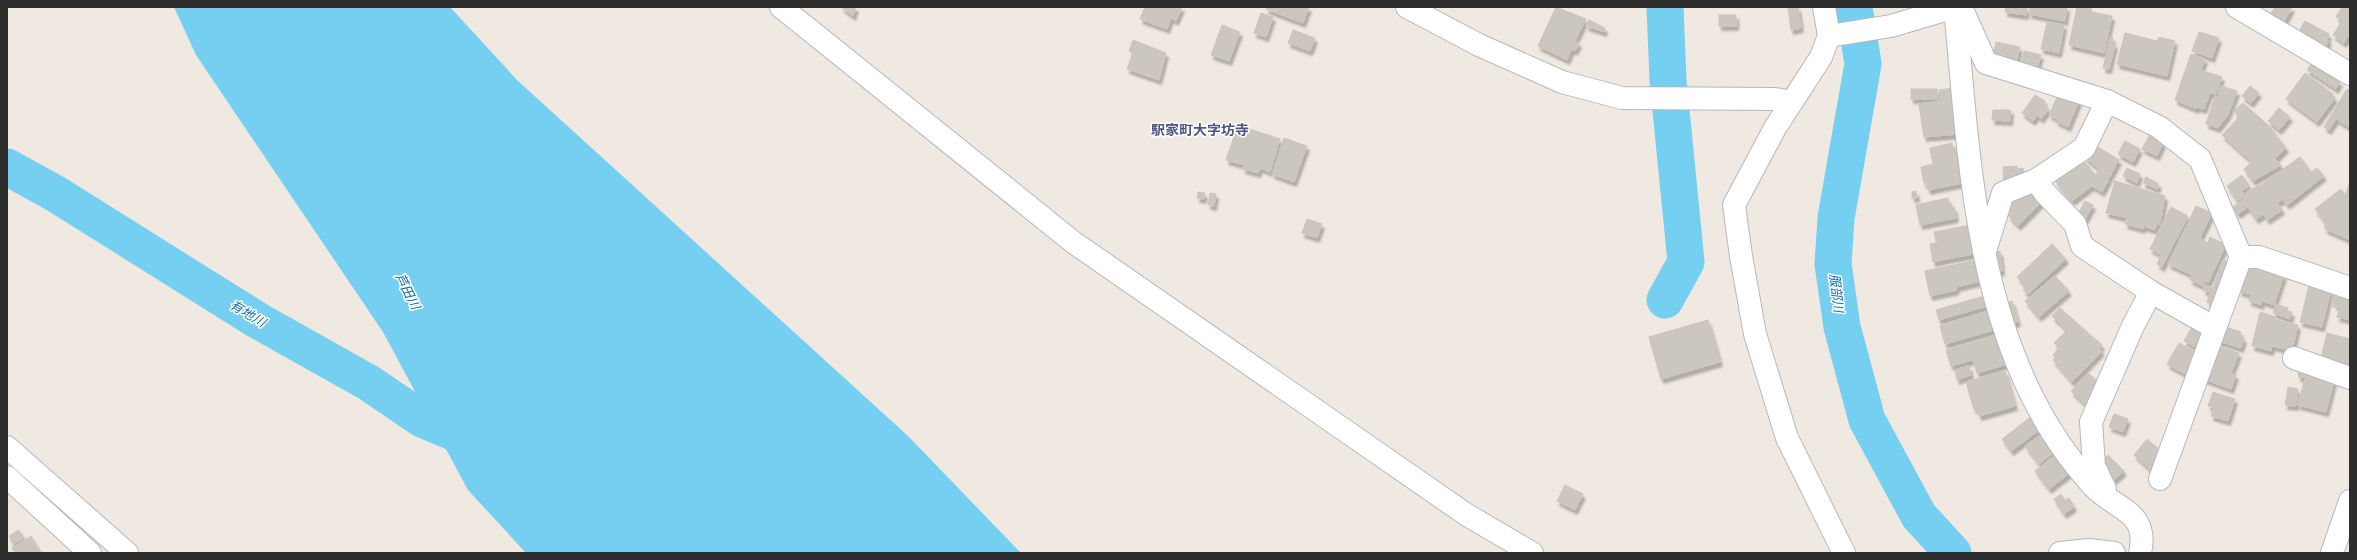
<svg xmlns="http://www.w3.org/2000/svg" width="2357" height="560" viewBox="0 0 2357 560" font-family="Ubuntu,'Noto Sans JP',sans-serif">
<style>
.water{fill:#75cff0}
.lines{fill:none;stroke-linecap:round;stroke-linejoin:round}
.river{stroke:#75cff0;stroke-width:37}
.building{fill:#cbc7bf;stroke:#cbc5ba;filter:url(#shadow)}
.minor-casing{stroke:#b4b7c1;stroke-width:24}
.minor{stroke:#fff;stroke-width:22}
.labels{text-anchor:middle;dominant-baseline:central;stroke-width:3;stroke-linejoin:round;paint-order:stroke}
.water-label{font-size:13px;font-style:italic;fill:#0d6fa3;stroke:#fff}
.quarter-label{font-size:14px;font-weight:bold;fill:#4d5680;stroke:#fff}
</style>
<defs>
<filter id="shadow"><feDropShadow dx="2.5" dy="4.5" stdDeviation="1" flood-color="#0004"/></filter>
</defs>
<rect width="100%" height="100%" fill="#efe9e1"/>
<!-- water -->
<path class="water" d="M174,7H450L517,80L908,436L1021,553H526L468,490L383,332L196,55Z"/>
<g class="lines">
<!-- river -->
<g class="river">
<path d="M1665,7L1668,80L1686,262L1665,300"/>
<path d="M1854,7L1863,64L1836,218L1833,264L1842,327L1867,420L1919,516L1953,553"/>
<path d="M7,167L56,194L257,320L369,383L422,419L479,443"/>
</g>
</g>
<!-- building -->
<g class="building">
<path d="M841,7H856L853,16Z"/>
<path d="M1145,7H1182L1176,21L1171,18L1167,29L1140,19Z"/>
<path d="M1267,7H1309L1303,23L1266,9Z"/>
<path d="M1556,7L1586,19L1575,41L1579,43L1575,51L1572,49L1567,60L1538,46Z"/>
<path d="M1788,7H1798L1801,28L1791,30Z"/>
<path d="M2006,7H2027L2026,15L2005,12Z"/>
<path d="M2030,7H2067L2065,21L2029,14Z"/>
<path d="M2077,7L2092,9L2091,12L2112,16L2104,53L2069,45Z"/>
<path d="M2275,7H2292L2282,26L2268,18Z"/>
<path d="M2342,7H2350V33L2344,43L2333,35L2342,21L2336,17Z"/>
<path d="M1261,13L1273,17L1266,37L1254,33Z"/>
<rect x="1719" y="15" width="17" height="11"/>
<path d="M1589,20L1605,28L1604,32L1586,26Z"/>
<path d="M2305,21L2329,34L2327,39L2329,41L2323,50L2297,35Z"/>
<path d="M2047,22L2064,25L2059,53L2041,49Z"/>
<path d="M1222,25L1240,32L1229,61L1211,55Z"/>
<path d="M1293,30L1315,38L1310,51L1288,43Z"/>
<path d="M2199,32L2219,38L2212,58L2192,51Z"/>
<path d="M2125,33L2157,41L2159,37L2175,41L2167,76L2117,64Z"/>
<path d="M2110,37L2113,38L2112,44H2115L2109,69L2103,68Z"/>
<path d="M1133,40L1166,53L1159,80L1127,69L1133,53L1129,51Z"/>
<path d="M1996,42L2020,47L2017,60L1993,56Z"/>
<path d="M2024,51L2041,55L2037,68L2021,64Z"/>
<path d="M2191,54L2205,59L2201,70L2222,77L2216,95L2210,93L2204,109L2197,107L2196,109L2175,100Z"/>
<path d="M2311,64L2340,82L2336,89L2307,70Z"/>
<path d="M2305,73L2333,94L2331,95L2335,98L2317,122L2286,99Z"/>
<path d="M2221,86L2237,91L2228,115L2218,128L2206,124L2215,96L2218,97Z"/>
<path d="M2250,86L2259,93L2251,103L2242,96Z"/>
<path d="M1952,88L1959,134L1924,137L1919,104L1940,101L1939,90Z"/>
<rect x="1911" y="89" width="26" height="10"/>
<path d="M2347,89L2350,91V128L2336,119L2329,130L2324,127Z"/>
<path d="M2035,95L2045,101L2043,104L2049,109L2041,119L2037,115L2033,121L2022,113Z"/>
<path d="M2057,97L2065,100L2057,119L2049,115Z"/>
<path d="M2067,97L2079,101L2068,127L2056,121Z"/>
<path d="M2243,103L2269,126L2286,148L2275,159L2281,165L2253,181L2244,169L2252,162L2222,135L2239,117L2234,111Z"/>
<path d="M2279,108L2290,117L2279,130L2268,121Z"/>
<path d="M1993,110H2011L2010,121L1992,120Z"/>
<path d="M1238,125L1280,139L1270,172L1260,168L1258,173L1243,169L1244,165L1226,160Z"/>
<path d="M2149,136L2163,143L2157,156L2142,149Z"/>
<path d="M1284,138L1307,146L1294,182L1272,174Z"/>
<path d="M2125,141L2140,149L2133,162L2118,154Z"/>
<path d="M1952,143L1962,183L1928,190L1927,183H1924L1921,167L1933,164L1930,148Z"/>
<path d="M2093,144L2119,160L2109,178L2096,171L2098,168L2085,158Z"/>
<path d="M2300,157L2311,172L2317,168L2324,176L2287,205L2268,180Z"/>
<path d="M2081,158L2100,180L2072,201L2055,181Z"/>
<path d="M2017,166V169L2023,168L2024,179L2004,183L2003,167Z"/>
<path d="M2127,168L2140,174L2137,183L2123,176Z"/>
<path d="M2098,172L2109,179L2102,192L2092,186L2100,180L2096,175Z"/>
<path d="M2242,175L2249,186L2242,191L2245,196L2237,201L2227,186Z"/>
<path d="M2146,177L2159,184L2157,189L2143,183Z"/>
<path d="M2268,180L2283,199L2277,203L2264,183Z"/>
<path d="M2115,181L2165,196L2160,225L2157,224L2155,230L2143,226V229L2125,224L2127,218L2106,213Z"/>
<path d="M2350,182V201L2348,204L2343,201Z"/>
<path d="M2264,183L2282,210L2267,220L2264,214L2256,219L2248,207L2238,214L2233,207L2248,196L2246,192Z"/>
<path d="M2033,189L2042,202L2018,226L2008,215L2012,212L2006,205L2020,194Z"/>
<path d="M2341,189L2346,196L2343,201L2348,204L2350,201V240L2325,229V222L2315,209Z"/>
<path d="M1916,191L1917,198H1912V192Z"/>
<path d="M1198,192L1205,193L1204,199L1197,198Z"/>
<path d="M1210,193L1216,194L1214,206L1208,205Z"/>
<path d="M1948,198L1950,208L1954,207L1956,218L1920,225L1916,205Z"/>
<path d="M2085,201L2093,205L2085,220L2077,216Z"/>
<path d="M2196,206L2212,213L2200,238L2208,243L2210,237L2226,245L2208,283L2205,281L2203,286L2190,280L2192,275L2168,264Z"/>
<path d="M2171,207L2188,216L2162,267L2157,264L2161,255L2150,249Z"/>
<path d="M1307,219L1322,224L1317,238L1302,233Z"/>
<path d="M1971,225L1973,234L1936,241L1934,232Z"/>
<path d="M1970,234L1974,254L1952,258L1951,249L1940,251L1938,240Z"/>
<path d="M1938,242L1940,251L1951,249L1952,258L1933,262L1930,244Z"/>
<path d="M2052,244L2066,259L2028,294L2023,290L2026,287L2017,277Z"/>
<path d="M2000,251L2002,271L1995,272L1991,254Z"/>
<path d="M1977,260L1982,281L1956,287L1957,290L1930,296L1925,271Z"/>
<path d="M2223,260L2233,264L2217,307L2207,302L2210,293L2203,290L2205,285L2213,288Z"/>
<path d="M2248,264L2284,275L2274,305L2262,301L2261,305L2249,301L2251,295L2239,291Z"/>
<path d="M2055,276L2069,291L2039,317L2025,301Z"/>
<path d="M2310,282L2331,290L2322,327L2300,322Z"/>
<path d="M2335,291L2350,295V320L2337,317L2340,308L2335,306V303L2331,302Z"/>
<path d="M1984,296L1987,306L1939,320L1936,310Z"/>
<path d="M2012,301L2018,322L2010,324L2003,304Z"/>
<path d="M2276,304L2288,308L2287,311L2292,312L2290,319L2273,313Z"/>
<path d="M2060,308L2102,345L2099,349L2102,351L2072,382L2053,360L2055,357L2053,355L2059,348L2054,343L2067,330L2052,316Z"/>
<path d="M1989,311L1994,330L1945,344L1940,326Z"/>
<path d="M2260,312L2276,317V320L2298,325L2292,351L2272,346L2271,351L2252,346Z"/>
<path d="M1708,320L1720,362L1661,379L1649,337Z"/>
<path d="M2223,326L2241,332L2239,336L2244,338L2241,348L2218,341Z"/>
<path d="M2192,327L2206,335L2199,349L2184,341Z"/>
<path d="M2327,333L2350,339V368L2321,358Z"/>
<path d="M1997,335L2003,355L2008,354L2011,363L1977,373L1973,360L1951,366L1946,350Z"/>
<path d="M2179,343L2201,355L2189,376L2167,364Z"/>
<path d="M2219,346L2239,353L2231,373L2236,375L2231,389L2204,379Z"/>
<path d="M1969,366L1971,375L1957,380L1955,370Z"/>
<path d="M2311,369L2305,377L2299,378L2298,372Z"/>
<path d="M2005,371L2015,406L1979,416L1977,409H1974L1966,382Z"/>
<path d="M2088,373L2097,381L2093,385L2099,392L2090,409L2071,391Z"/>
<path d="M2306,374L2334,381L2326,412L2298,405Z"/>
<path d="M2288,387L2298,389L2296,406L2285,405Z"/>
<path d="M2213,392L2235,399L2228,421L2211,416L2214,407L2208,406Z"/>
<path d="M2114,414L2128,419L2123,432L2109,427Z"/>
<path d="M2032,416L2041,429L2011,451L2002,439Z"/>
<path d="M2039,436L2053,453L2039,464L2025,446Z"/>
<path d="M2147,439L2166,455L2152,471L2134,455Z"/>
<path d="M2056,454L2071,472L2049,489L2035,471Z"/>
<path d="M2108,455L2124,471L2114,480L2099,465Z"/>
<path d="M1565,485L1583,494L1575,510L1557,501Z"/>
<path d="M2061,494L2065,501L2069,498L2074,507L2064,514L2054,499Z"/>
<path d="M19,530L24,538L13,544L9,536Z"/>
<path d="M31,536L41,553H15L12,548Z"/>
</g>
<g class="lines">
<defs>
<g id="minor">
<path d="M781,7L1073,242L1467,515L1532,553"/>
<path d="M1407,7L1479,45L1562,82L1622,98L1775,99L1791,102"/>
<path d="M1824,7L1829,36L1821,57L1775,128L1734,205L1741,256L1755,334L1787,438L1844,553"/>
<path d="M1955,7C1968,147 1974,304 2049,427C2061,447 2077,468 2092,485C2113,509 2150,510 2140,553"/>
<path d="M1961,7L1986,63L2107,101L2159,127L2200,159L2241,257H2259L2350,288"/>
<path d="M2237,7L2350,74"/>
<path d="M1829,36L1891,26L1955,7"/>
<path d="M2036,180L2045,193L2075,224L2082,246L2151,292L2215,328"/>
<path d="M1986,248L2003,193L2036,180L2084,148L2107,101"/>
<path d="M2294,358L2350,378"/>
<path d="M7,447L127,553"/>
<path d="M7,477L90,553"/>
<path d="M2160,479L2241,257"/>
<path d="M2105,489L2094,466L2091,422L2133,326L2151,292"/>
<path d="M2060,553L2089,550L2114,553"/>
<path d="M2332,553L2350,501"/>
</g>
</defs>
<!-- minor casing -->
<use href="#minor" class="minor-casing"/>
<!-- minor -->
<use href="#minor" class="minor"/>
</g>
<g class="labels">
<!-- water labels -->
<g class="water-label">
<text transform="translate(408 291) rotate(63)">芦田川</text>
<text transform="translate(1837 293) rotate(83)">服部川</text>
<text transform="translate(248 313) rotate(31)">有地川</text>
</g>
<!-- quarter labels -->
<g class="quarter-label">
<text x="1200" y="130">駅家町大字坊寺</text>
</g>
</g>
<!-- border -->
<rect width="2357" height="560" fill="none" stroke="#2e2e2e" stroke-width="16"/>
</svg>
